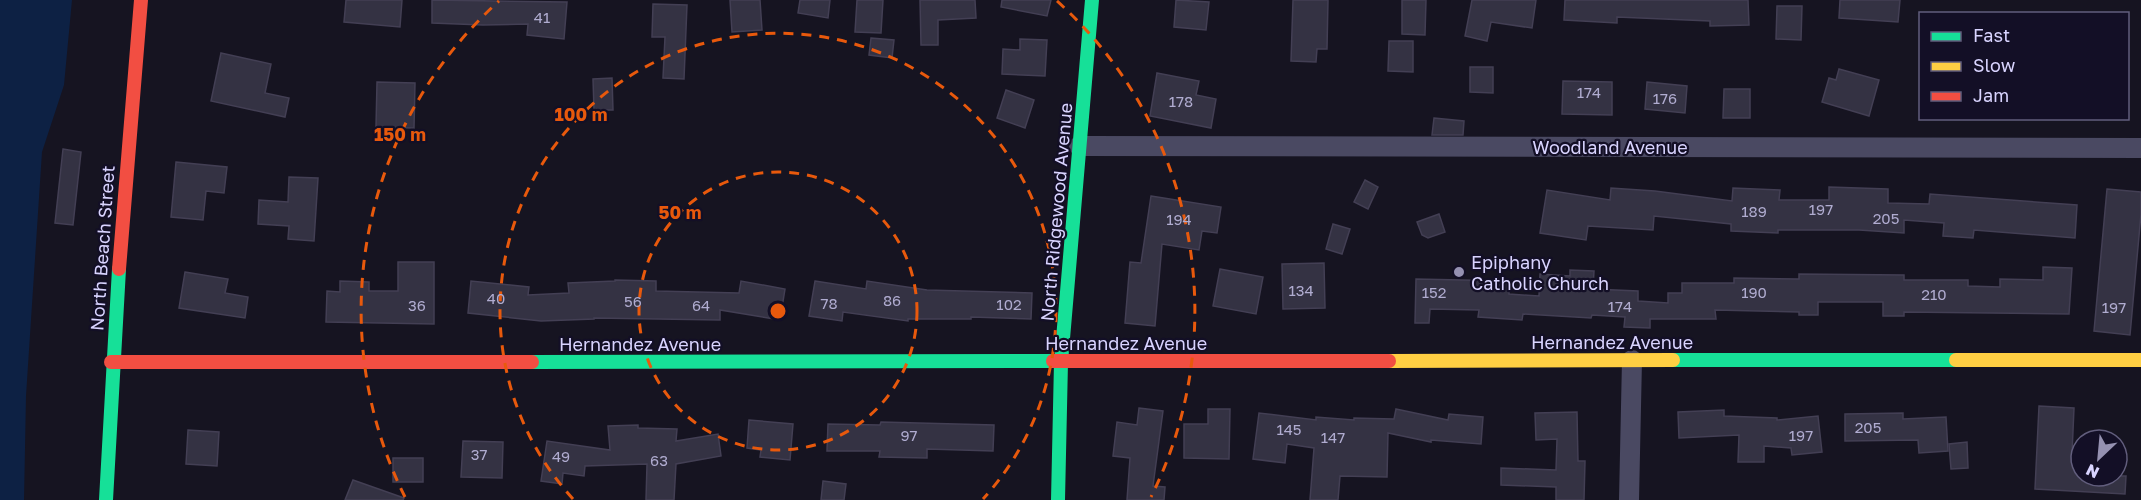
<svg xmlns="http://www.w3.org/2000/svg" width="2141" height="500" viewBox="0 0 2141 500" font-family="'Golos Text',sans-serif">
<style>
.water{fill:#0d2144}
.building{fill:#343243;stroke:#433f54;stroke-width:1.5}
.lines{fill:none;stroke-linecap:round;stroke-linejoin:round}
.street{stroke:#4a4962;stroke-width:20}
.fast{stroke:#16e098;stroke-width:14}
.slow{stroke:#ffcf43;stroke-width:14}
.jam{stroke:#f24e42;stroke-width:14}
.ring{fill:none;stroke:#e8590c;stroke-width:3;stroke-dasharray:10 8}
.poi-dot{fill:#9591b1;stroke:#130f26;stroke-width:2}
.labels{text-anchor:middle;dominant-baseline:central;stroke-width:4.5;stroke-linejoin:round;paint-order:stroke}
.number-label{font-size:15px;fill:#b0acd0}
.street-label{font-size:18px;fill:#d9d4ff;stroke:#130f26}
.poi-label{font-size:18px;fill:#d9d4ff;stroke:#130f26;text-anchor:start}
.centre{fill:#e8590c;stroke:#130f26;stroke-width:3}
.ring-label{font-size:18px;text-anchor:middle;font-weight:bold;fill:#e8590c;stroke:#130f26;stroke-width:4.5;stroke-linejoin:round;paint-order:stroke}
</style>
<rect width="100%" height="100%" fill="#161421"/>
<!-- water -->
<path class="water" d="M0,0H72L64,85L42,152L26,396L24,500H0Z"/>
<!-- building -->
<g class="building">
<path d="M346,0H402L400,27L344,22Z"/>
<path d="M432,0L567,2L564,39L527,35L528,24L483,25L432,23Z"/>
<path d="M730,0H760L762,30L732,32Z"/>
<path d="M800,0H830L828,18L798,13Z"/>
<path d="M857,0H883L881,33L855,32Z"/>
<path d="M920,0H975L976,18L938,20V45H921Z"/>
<path d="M1002,0H1051L1047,16L1001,7Z"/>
<path d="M1176,0L1209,2L1206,30L1174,27Z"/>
<path d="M1293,0H1328L1327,49H1317L1316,62L1291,61Z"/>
<path d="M1402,0H1426L1425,35L1402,34Z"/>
<path d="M1472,0H1536L1532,28L1491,22L1487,41L1465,36Z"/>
<path d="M1565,0H1748L1749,25L1710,26V21L1617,17V23L1564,20Z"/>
<path d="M1840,0H1900L1898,22L1839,18Z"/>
<path d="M653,4L687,5L684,79L663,78L665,37H652Z"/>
<path d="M1777,6H1802L1801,40L1776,39Z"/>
<path d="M871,38L894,40L892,58L869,55Z"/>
<path d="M1020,39L1047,40L1045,76L1002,74L1003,49L1020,50Z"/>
<path d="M1389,41H1413V72L1388,71Z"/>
<path d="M221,53L271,64L265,93L289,98L285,117L211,101Z"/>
<path d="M1470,67H1493V93L1470,92Z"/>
<path d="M1839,69L1879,80L1869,116L1822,102L1829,78L1836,80Z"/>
<path d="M1157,73L1199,81L1196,95L1216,99L1211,128L1150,116Z"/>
<path d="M612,78L613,110H594L593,79Z"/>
<path d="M1563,81L1612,82V115L1562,114Z"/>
<path d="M377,82L415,83L414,128L376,127Z"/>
<path d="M1647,82L1687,86L1685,113L1645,109Z"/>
<path d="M1724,89H1750V118H1723Z"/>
<path d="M1006,90L1034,100L1025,128L997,118Z"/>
<path d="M1434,118L1464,121L1463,135H1432Z"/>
<path d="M63,149L81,152L73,225L55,223Z"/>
<path d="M176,162L227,167L224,193L206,191L203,220L171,217Z"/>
<path d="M289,177L318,178L314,241L288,239L289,226L258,224L259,200L288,202Z"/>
<path d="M1365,180L1378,187L1368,209L1354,202Z"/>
<path d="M1829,187L1888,189V203L1929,204L1930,194L2077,205L2075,238L1974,230L1973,238L1943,236L1944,223L1904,220V233L1859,230H1778V233L1731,231V224L1654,216L1653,230L1588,226L1586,240L1540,233L1547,190L1610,200L1611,188L1655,191L1732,201L1733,188L1780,190L1779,200H1829Z"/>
<path d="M2107,189L2141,192V214L2130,335L2094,331Z"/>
<path d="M1151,196L1221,207L1217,233L1202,231L1199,250L1162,244L1155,326L1125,323L1130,262L1141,263Z"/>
<path d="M1439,214L1445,232L1428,238L1422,235L1417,222Z"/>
<path d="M1333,224L1350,229L1342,254L1326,249Z"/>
<path d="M398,262H434V324L326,322L327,291L340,292V281L369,282V291H398Z"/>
<path d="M1324,263L1325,308L1283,309L1282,264Z"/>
<path d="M2043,267L2072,268L2069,314L1904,312V316H1883V302H1818V315H1799V312L1715,310L1716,319H1650V328L1624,327L1625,317L1592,315L1591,318L1523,314L1522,320L1478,317L1479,310L1430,309L1429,323H1415L1416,279L1509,281V294L1539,296L1540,274L1570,276V270L1594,271L1593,289L1638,291V301L1668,303V293H1682V283H1734V278L1799,279V274L1904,275V280H1968V286L2000,287V279L2043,280Z"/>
<path d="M1220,269L1263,277L1256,314L1213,306Z"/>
<path d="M185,272L228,279L225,293L248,297L245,318L179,308Z"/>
<path d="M615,280L656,281V291L739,293L741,281L785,289L780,320L720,310V320L594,318V319L541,321L468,313L471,281L529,287L528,295L569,293L568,283L615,281Z"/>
<path d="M815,281L866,289L867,281L927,290L1032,293L1031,319L971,317V319H908V321L843,312L842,321L809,316Z"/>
<path d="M2039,406L2074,408L2072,454L2081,455V476H2126L2125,494L2035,489Z"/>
<path d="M1139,408L1163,411L1153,486L1165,487L1164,500H1127L1130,458L1113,456L1117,422L1137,425Z"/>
<path d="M1208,409H1230L1229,459L1184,458V424H1208Z"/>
<path d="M1396,409L1448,420L1449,414L1483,417L1481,444L1431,440V442L1388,433L1387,477L1340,476L1338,500H1310L1314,448L1287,444L1285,463L1253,459L1259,413L1316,420V417L1354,420V418L1394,419Z"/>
<path d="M1724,410V416L1777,418V420L1818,416L1822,452L1792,455L1791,448L1764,446V462H1738L1739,435L1679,438L1678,412Z"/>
<path d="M1577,412L1578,461H1585L1584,500H1556V487L1501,485V468L1556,470L1557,439L1536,440L1535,413Z"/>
<path d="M1903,413V419L1946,417L1948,451L1919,453L1918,440L1845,441V414Z"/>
<path d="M749,420L793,424L790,460L760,457L761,450L747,448Z"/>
<path d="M881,422L994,425L993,451L927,449V458L879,457L880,451H827L828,424L880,425Z"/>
<path d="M638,425V428L677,429L676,441L718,434L721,456L676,464L674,500H646L647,464L585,466L584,476L563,473L562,484L541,481L547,441L610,450L608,426Z"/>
<path d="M188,430L219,432L217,466L186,464Z"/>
<path d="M463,441L503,442L502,478L461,477Z"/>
<path d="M1967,442L1968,468L1951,469L1949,444Z"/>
<rect x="393" y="458" width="30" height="24"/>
<path d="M353,480L404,498L403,500H345Z"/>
<path d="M823,481L846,484L844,500H821Z"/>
</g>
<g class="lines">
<!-- street -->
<g class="street">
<path d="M1079,146L2141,148"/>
<path d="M1629,500L1632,360"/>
</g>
<!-- fast -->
<g class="fast">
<path d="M1673,360H1956"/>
<path d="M532,362L1053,361"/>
<path d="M106,500L119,269"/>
<path d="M1058,500L1061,362L1092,0"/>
</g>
<!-- slow -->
<g class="slow">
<path d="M1956,360H2141"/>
<path d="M1389,361L1673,360"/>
</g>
<!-- jam -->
<g class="jam">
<path d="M119,269L141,0"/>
<path d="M1053,361H1389"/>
<path d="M111,362H532"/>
</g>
</g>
<!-- distance rings -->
<g class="ring">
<circle cx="778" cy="311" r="139"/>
<path d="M573 499A278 278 0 1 1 983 499"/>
<path d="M405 497A417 417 0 0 1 499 1M1057 1A417 417 0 0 1 1151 497"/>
</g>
<!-- markers -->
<circle class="poi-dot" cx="1459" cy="272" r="6"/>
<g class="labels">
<!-- number labels -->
<g class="number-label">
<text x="542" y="17">41</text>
<text x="1589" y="92">174</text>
<text x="1665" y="98">176</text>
<text x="1181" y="101">178</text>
<text x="1821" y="209">197</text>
<text x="1754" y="211">189</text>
<text x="1886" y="218">205</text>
<text x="1179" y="219">194</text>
<text x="1301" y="290">134</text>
<text x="1434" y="292">152</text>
<text x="1754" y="292">190</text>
<text x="1934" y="294">210</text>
<text x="496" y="298">40</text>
<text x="892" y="300">86</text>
<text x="633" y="301">56</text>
<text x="829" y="303">78</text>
<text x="1009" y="304">102</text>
<text x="417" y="305">36</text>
<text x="701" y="305">64</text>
<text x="1620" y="306">174</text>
<text x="2114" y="307">197</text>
<text x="1868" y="427">205</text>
<text x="1289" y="429">145</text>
<text x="909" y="435">97</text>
<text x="1801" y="435">197</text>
<text x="1333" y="437">147</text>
<text x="479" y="454">37</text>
<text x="561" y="456">49</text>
<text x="659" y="460">63</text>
</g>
<!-- street labels -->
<g class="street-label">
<text x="1610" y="147">Woodland Avenue</text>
<text transform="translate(1056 212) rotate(-85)">North Ridgewood Avenue</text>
<text transform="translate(102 248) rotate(-86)">North Beach Street</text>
<text x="1612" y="342">Hernandez Avenue</text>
<text x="1126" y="343">Hernandez Avenue</text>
<text x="640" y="344">Hernandez Avenue</text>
</g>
<!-- poi labels -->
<g class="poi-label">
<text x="1471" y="262">Epiphany<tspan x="1471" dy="21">Catholic Church</tspan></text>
</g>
</g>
<circle cx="778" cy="311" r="9" class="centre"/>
<g class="ring-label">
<text x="581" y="121">100 m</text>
<text x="400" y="141">150 m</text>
<text x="680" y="219">50 m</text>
</g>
<!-- legend -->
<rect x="1919" y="12" width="210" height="108" fill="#130f26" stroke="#625e7d" stroke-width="1.5"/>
<rect x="1931" y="32" width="30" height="9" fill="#16e098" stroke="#625e7d" stroke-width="1.5"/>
<text x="1973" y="42" font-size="18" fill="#d9d4ff">Fast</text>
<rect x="1931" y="62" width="30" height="9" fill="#ffcf43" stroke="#625e7d" stroke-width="1.5"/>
<text x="1973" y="72" font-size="18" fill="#d9d4ff">Slow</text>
<rect x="1931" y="92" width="30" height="9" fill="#f24e42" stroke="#625e7d" stroke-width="1.5"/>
<text x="1973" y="102" font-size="18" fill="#d9d4ff">Jam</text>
<!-- north arrow -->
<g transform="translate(2099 458) rotate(206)"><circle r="28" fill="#130f26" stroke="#625e7d" stroke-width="1.5"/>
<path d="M0-4.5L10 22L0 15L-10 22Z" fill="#9591b1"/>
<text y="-9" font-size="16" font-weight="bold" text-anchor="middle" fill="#d9d4ff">N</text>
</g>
</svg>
